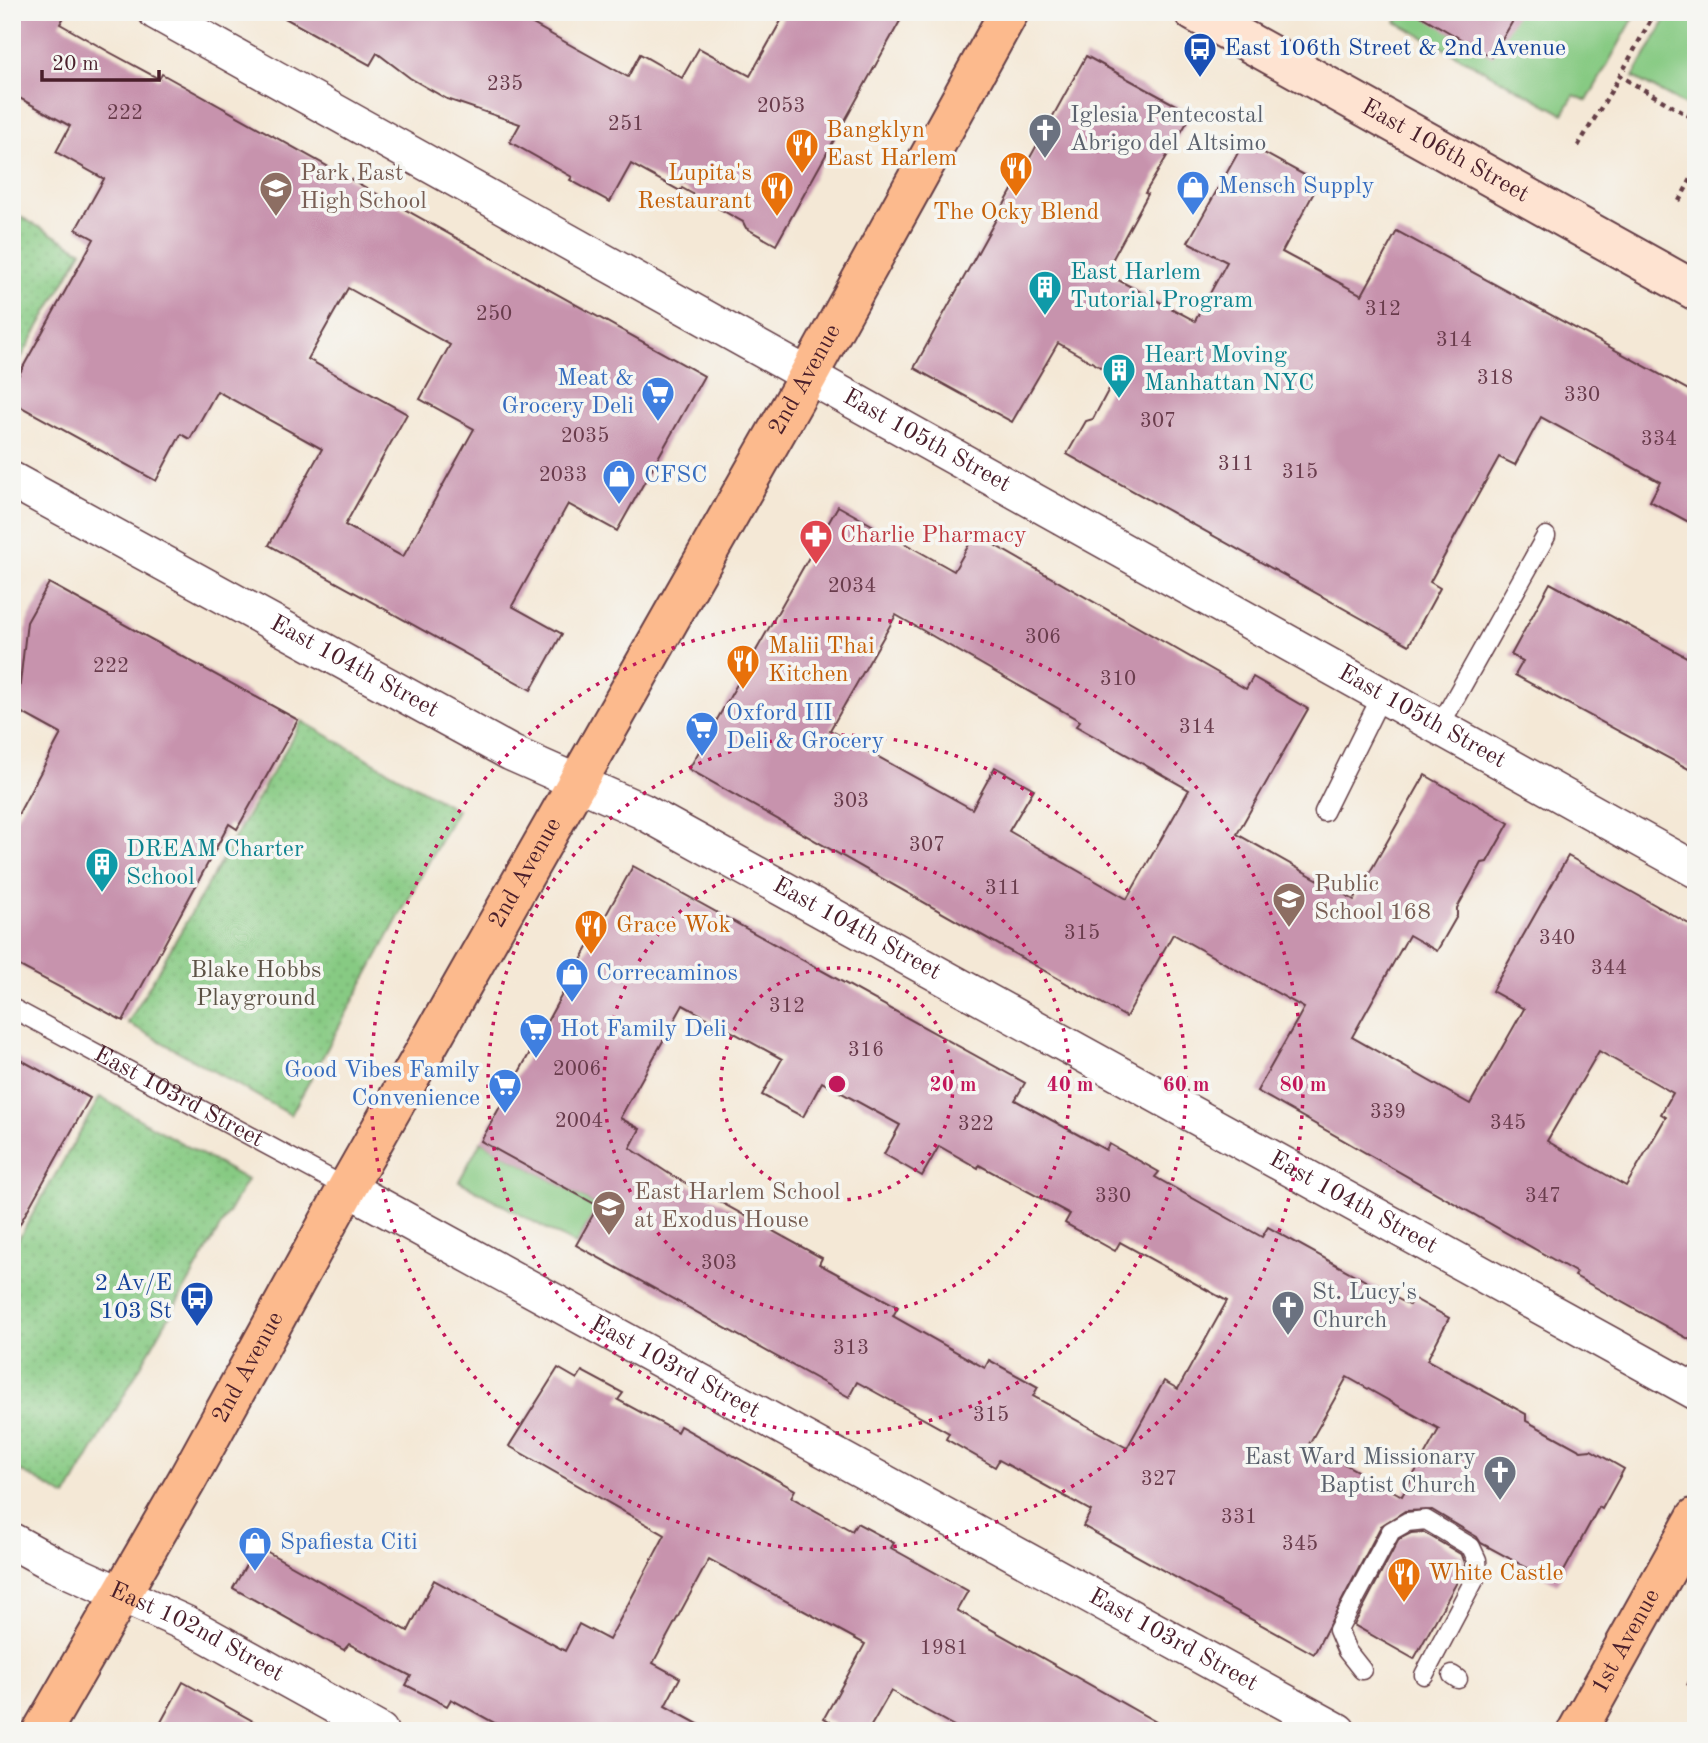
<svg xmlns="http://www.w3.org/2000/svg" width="1708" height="1743" viewBox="0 0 1708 1743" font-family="'Old Standard TT',serif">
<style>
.grass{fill:#87ca83;stroke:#687457;stroke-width:2}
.park{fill:url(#park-dots);stroke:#687457;stroke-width:2}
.building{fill:#c793ad;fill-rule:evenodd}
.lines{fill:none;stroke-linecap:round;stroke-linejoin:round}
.service-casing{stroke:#643d45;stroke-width:21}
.minor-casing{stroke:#643d45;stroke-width:38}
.secondary-casing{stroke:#643d45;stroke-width:42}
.primary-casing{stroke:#643d45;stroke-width:42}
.path{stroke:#643d45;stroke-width:4.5;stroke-dasharray:5 5;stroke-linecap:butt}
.service{stroke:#fff;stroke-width:18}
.minor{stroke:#fff;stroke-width:35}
.secondary{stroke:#fee3d1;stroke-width:38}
.primary{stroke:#fcba8d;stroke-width:38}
.ring{fill:none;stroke:#c2185b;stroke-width:3.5;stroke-dasharray:3.5 7}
.labels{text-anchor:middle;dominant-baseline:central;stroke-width:7;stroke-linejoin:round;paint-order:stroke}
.number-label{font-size:21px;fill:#693c4c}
.transit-label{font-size:24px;fill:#164399;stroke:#f6f6f2;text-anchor:start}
.worship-label{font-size:24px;fill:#5b616d;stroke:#f6f6f2;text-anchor:start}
.food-label{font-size:24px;fill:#c56008;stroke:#f6f6f2;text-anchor:start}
.street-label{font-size:24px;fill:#4a1f2b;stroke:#f6f6f2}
.education-label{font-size:24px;fill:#785e54;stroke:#f6f6f2;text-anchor:start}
.shop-label{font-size:24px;fill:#366cbe;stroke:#f6f6f2;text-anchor:start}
.culture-label{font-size:24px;fill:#0d838f;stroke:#f6f6f2;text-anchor:start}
.health-label{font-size:24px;fill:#be3a42;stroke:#f6f6f2;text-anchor:start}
.park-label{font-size:24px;fill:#5c5245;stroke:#f6f6f2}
.centre{fill:#c2185b;stroke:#f6f6f2;stroke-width:3.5}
.ring-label{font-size:21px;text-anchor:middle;font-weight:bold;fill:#c2185b;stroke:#f6f6f2;stroke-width:7;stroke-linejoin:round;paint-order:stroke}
</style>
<defs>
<pattern id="park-dots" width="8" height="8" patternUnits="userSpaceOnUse" patternTransform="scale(1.75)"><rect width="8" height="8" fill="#87ca83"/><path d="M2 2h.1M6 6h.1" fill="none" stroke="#76ad71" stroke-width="1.8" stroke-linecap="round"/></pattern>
</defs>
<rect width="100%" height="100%" fill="#f6f6f2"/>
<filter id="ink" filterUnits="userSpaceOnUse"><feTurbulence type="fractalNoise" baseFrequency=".0143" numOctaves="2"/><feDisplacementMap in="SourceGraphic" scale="14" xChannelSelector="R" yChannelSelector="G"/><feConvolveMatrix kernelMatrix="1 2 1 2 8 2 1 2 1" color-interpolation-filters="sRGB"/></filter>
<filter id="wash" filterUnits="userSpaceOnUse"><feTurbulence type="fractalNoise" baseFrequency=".00686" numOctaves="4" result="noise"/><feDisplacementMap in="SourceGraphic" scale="28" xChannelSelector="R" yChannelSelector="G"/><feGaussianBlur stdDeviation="1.57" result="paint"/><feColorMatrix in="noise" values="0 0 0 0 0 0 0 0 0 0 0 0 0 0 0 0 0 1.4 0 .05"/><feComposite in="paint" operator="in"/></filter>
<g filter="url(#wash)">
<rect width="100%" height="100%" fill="#f4e8d6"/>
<!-- grass -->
<g class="grass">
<path d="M1402,12H1637L1587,101L1574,95L1563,114L1396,22Z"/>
<path d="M1670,12H1696V111L1633,77Z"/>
<path d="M481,1141L598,1206L576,1245L459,1181Z"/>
</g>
<!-- park -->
<g class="park">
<path d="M12,212L82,251L12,374Z"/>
<path d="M302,721L457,810L291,1115L128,1023Z"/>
<path d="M100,1097L247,1180L66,1497L12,1466V1250Z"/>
</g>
<g id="blocks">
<!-- building -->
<g class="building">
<path d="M12,12H67L60,24L111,53L159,79L162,74L704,376L617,531L568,504L512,606L562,634L531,690L269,545L322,449L217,391L190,439L181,434L156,481L12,402V387L94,239L76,229L104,179L56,152L70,126L12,94ZM348,288L450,345L420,399L474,429L403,557L345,525L407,414L308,359Z"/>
<path d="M274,12H511L628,77L640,54L682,78L699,48L750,76L786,12H905L776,245L746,228L743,222L682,188L680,191L631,164L610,202L570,180L572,177L510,142L520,124L447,99L410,78L377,53L370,65Z"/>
<path d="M1414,12H1518L1492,57Z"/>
<path d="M1086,56L1192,114L1145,193L1148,194L1105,273L1195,321L1227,262L1188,242L1244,142L1319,183L1282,252L1362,295L1397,231L1696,394V526L1650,501L1660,482L1541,417L1515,465L1499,457L1430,582L1440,588L1409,645L1067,454L1086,421L1093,419L1116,376L1058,343L1012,422L914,368Z"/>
<path d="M838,506L954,571L975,534L1246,689L1253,677L1308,709L1237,834L1354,900L1425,775L1509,823L1487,862L1482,863L1457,908V916L1437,951L1409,935L1352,1037L1470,1104L1524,1009L1492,991L1568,856L1696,928V1343L1575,1276L1577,1273L1257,1091L1304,1008L1173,934L1126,1017L689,769ZM896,615L1080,721L1076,726L1189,790L1127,899L1009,831L1034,789L995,767L972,809L830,730ZM1599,1051L1673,1093L1661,1114L1666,1117L1626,1186L1547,1141Z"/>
<path d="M49,583L298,720L237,829L229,824L123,1021L12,962V826L61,734L17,710L27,622Z"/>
<path d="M1550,583L1696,662V773L1515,675L1523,661L1511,655Z"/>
<path d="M633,866L1025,1083L1015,1100L1106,1150L1109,1144L1159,1172L1155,1177L1262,1237L1268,1227L1409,1305L1413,1298L1449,1318L1427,1360L1526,1414V1421L1543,1430L1581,1451L1591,1450L1624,1469L1602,1509L1599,1507L1557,1584L1481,1543L1477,1537L1432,1510L1405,1511L1381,1526L1314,1654L1083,1526L1091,1511L999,1460L995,1467L946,1439L949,1433L857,1382L849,1397L576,1245L598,1206L481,1141ZM683,1005L782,1059L762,1095L803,1117L822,1082L900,1125L884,1154L922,1176L939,1146L978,1168L979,1165L1070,1214L1065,1223L1115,1251L1120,1242L1227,1301L1178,1389L1164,1381L1127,1448L1033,1396L1038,1387L989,1360L985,1368L893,1316L898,1307L819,1264L822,1258L671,1175L630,1148L640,1129L620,1118ZM1347,1377L1439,1429L1402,1496L1309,1444Z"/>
<path d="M12,1055L90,1098L12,1238Z"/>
<path d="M558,1368L577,1379L582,1371L623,1393L618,1400L677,1432L680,1426L795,1490L791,1497L852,1531L857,1523L894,1543L891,1548L968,1591L957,1610L1172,1731H963L891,1691L868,1731H847L824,1718L865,1644L709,1559L653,1663L680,1678L665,1706L711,1731H509L451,1699L447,1706L406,1685L411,1676L349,1644L344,1650L233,1588L257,1546L408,1631L434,1580L565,1651L579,1624L609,1640L665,1535L509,1446Z"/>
<path d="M1423,1532L1462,1555L1466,1566L1414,1659L1354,1625L1399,1539L1411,1533Z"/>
<path d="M183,1682L271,1731H156Z"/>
</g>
</g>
</g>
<g filter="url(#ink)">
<use href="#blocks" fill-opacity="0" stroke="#643d45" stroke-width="2"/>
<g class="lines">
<defs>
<g id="service">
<path d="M1439,727L1546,536"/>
<path d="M1324,812L1382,695"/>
<path id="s1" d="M12,1008L347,1188"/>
<path d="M1362,1670L1347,1651L1338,1630L1391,1531L1407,1522L1426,1520L1471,1547L1477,1560L1478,1573L1424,1675"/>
<path d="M1452,1675L1458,1679"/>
</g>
<g id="minor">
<path id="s2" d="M156,12L1696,870"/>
<path id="s3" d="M12,480L511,753L642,811L1696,1392"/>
<path id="s4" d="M347,1188L1338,1731"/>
<path id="s5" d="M12,1541L54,1564L187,1624L380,1731"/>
</g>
<g id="secondary">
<path id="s6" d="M1194,12L1696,291"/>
</g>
<g id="primary">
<path id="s7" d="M42,1731L187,1480L347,1188L808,376L1009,12"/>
<path id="s8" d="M1577,1731L1696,1517"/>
</g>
</defs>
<!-- service casing -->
<use href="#service" class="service-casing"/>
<!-- minor casing -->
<use href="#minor" class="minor-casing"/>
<!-- secondary casing -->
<use href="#secondary" class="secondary-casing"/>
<!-- primary casing -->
<use href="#primary" class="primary-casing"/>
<!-- path -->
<g class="path">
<path d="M1655,12L1620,76L1696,120"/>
<path d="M1578,146L1620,76"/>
<path d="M1679,201L1696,170"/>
<path d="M1687,1437L1696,1442"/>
<path d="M1687,1683L1696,1687"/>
</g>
<!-- service -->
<use href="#service" class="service"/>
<!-- minor -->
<use href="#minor" class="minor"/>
<!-- secondary -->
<use href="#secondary" class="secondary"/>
<!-- primary -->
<use href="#primary" class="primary"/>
</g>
</g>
<!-- distance rings -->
<g class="ring">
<circle cx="837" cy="1084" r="116"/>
<circle cx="837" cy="1084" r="233"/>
<circle cx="837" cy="1084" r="349"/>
<circle cx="837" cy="1084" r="466"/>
</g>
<!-- icons -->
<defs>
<symbol id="bus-pin" viewBox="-11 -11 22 30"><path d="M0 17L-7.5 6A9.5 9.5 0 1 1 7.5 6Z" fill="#1a4fb4" stroke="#f6f6f2"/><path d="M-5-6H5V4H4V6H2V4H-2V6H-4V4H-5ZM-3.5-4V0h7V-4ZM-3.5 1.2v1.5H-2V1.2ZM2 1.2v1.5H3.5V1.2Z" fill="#fff"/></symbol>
<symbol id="church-pin" viewBox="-11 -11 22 30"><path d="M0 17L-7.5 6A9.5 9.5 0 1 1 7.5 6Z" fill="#6b7280" stroke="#f6f6f2"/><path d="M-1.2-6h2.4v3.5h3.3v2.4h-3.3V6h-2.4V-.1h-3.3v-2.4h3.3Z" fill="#fff"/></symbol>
<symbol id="restaurant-pin" viewBox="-11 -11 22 30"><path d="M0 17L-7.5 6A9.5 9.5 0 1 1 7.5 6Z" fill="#e8710a" stroke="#f6f6f2"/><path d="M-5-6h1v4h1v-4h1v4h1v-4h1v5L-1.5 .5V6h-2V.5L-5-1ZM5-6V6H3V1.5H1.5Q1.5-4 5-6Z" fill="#fff"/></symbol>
<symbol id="shop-pin" viewBox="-11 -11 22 30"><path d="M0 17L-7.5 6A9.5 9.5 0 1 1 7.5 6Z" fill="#3f7fe0" stroke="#f6f6f2"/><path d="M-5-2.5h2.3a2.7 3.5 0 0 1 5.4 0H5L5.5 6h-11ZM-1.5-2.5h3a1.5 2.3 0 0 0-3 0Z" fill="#fff"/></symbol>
<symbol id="school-pin" viewBox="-11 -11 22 30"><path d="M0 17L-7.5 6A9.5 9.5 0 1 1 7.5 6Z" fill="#8d6e63" stroke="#f6f6f2"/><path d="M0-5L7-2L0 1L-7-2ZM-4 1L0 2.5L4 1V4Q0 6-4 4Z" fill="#fff"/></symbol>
<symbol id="building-pin" viewBox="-11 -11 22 30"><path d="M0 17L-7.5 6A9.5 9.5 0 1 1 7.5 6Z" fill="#0f9aa8" stroke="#f6f6f2"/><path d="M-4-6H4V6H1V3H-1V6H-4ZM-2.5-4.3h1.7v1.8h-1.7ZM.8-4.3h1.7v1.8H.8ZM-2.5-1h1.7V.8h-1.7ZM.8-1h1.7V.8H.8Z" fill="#fff"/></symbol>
<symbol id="supermarket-pin" viewBox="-11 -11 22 30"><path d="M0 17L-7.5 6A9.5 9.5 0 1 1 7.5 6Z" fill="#3f7fe0" stroke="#f6f6f2"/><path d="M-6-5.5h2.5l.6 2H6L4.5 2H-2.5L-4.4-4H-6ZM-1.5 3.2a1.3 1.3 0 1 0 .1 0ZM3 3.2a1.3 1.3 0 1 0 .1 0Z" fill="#fff"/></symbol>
<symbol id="pharmacy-pin" viewBox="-11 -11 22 30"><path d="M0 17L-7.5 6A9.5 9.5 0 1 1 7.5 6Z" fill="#e0444e" stroke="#f6f6f2"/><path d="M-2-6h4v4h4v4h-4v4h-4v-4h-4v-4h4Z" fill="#fff"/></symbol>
</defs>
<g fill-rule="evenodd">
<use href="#bus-pin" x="1181" y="30" width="38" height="52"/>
<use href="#church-pin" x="1026" y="111" width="38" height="52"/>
<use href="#restaurant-pin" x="783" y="126" width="38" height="52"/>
<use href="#restaurant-pin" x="997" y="149" width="38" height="52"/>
<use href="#shop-pin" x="1174" y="168" width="38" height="52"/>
<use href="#school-pin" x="257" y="169" width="38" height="52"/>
<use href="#restaurant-pin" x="758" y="169" width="38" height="52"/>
<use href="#building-pin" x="1026" y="268" width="38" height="52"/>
<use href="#building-pin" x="1100" y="351" width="38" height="52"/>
<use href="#supermarket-pin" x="639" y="374" width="38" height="52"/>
<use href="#shop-pin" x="600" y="457" width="38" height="52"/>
<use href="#pharmacy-pin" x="797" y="517" width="38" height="52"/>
<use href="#restaurant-pin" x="724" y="642" width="38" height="52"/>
<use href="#supermarket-pin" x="683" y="709" width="38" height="52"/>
<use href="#building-pin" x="83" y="845" width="38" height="52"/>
<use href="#school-pin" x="1270" y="880" width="38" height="52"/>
<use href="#restaurant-pin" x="572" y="907" width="38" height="52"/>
<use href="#shop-pin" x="553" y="955" width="38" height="52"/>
<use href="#supermarket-pin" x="517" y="1011" width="38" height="52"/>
<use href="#supermarket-pin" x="486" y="1066" width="38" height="52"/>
<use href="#school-pin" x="590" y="1188" width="38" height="52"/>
<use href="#bus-pin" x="178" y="1279" width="38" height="52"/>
<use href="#church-pin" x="1269" y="1288" width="38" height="52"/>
<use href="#church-pin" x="1481" y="1453" width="38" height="52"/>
<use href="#shop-pin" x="236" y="1524" width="38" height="52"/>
<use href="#restaurant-pin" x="1385" y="1555" width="38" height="52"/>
</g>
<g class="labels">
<!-- number labels -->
<g class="number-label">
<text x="505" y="84">235</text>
<text x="781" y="106">2053</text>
<text x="125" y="113">222</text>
<text x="626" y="124">251</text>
<text x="1383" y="309">312</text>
<text x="494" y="314">250</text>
<text x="1454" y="340">314</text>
<text x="1495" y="378">318</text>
<text x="1582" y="395">330</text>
<text x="1158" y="421">307</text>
<text x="585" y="436">2035</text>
<text x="1659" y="439">334</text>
<text x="1236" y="464">311</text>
<text x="1300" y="472">315</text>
<text x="563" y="475">2033</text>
<text x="852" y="586">2034</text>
<text x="1043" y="637">306</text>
<text x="111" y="666">222</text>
<text x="1118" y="679">310</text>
<text x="1197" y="727">314</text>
<text x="851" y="801">303</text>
<text x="927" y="845">307</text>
<text x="1003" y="888">311</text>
<text x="1082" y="933">315</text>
<text x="1557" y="938">340</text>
<text x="1609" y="968">344</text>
<text x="787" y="1006">312</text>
<text x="866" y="1050">316</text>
<text x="577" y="1069">2006</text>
<text x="1388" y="1112">339</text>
<text x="579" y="1121">2004</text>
<text x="1508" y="1123">345</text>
<text x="976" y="1124">322</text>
<text x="1113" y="1196">330</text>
<text x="1543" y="1196">347</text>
<text x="719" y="1263">303</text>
<text x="851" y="1348">313</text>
<text x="991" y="1415">315</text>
<text x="1159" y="1479">327</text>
<text x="1239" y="1517">331</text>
<text x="1300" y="1544">345</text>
<text x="944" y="1648">1981</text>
</g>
<!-- transit labels -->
<g class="transit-label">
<text x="1224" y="49">East 106th Street &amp; 2nd Avenue</text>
<text x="172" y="1284" text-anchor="end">2 Av/E<tspan x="172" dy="28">103 St</tspan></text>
</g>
<!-- worship labels -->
<g class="worship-label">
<text x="1070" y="116">Iglesia Pentecostal<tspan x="1070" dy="28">Abrigo del Altsimo</tspan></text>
<text x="1312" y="1293">St. Lucy's<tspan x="1312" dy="28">Church</tspan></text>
<text x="1476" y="1458" text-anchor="end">East Ward Missionary<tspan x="1476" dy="28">Baptist Church</tspan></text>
</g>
<!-- food labels -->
<g class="food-label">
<text x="826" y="131">Bangklyn<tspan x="826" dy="28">East Harlem</tspan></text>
<text x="752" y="174" text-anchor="end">Lupita's<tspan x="752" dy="28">Restaurant</tspan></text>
<text x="1016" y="213" text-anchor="middle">The Ocky Blend</text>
<text x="768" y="647">Malii Thai<tspan x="768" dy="28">Kitchen</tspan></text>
<text x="616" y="926">Grace Wok</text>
<text x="1428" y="1574">White Castle</text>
</g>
<!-- street labels -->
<g class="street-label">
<text stroke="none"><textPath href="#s6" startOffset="287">East 106th Street</textPath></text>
<text stroke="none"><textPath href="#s7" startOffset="1552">2nd Avenue</textPath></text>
<text stroke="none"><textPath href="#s2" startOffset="882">East 105th Street</textPath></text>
<text stroke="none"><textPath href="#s3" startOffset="390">East 104th Street</textPath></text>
<text stroke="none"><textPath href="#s2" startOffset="1449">East 105th Street</textPath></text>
<text stroke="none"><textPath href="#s7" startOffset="985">2nd Avenue</textPath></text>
<text stroke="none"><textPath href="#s3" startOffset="957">East 104th Street</textPath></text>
<text stroke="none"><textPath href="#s1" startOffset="189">East 103rd Street</textPath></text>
<text stroke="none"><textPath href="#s3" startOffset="1524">East 104th Street</textPath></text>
<text stroke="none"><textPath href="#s7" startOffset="418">2nd Avenue</textPath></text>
<text stroke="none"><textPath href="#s4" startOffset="374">East 103rd Street</textPath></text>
<text stroke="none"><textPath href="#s5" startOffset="206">East 102nd Street</textPath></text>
<text stroke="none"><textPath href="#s4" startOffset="942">East 103rd Street</textPath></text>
<text stroke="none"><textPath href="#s8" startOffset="102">1st Avenue</textPath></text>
</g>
<!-- education labels -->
<g class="education-label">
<text x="300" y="174">Park East<tspan x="300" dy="28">High School</tspan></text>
<text x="1314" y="885">Public<tspan x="1314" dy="28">School 168</tspan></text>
<text x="634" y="1193">East Harlem School<tspan x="634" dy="28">at Exodus House</tspan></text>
</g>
<!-- shop labels -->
<g class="shop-label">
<text x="1218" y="187">Mensch Supply</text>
<text x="634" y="379" text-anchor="end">Meat &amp;<tspan x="634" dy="28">Grocery Deli</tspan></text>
<text x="644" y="476">CFSC</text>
<text x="726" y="714">Oxford III<tspan x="726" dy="28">Deli &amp; Grocery</tspan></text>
<text x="596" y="974">Correcaminos</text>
<text x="560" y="1030">Hot Family Deli</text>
<text x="480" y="1071" text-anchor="end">Good Vibes Family<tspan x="480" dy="28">Convenience</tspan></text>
<text x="280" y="1543">Spafiesta Citi</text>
</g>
<!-- culture labels -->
<g class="culture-label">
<text x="1070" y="273">East Harlem<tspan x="1070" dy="28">Tutorial Program</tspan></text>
<text x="1144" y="356">Heart Moving<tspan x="1144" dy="28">Manhattan NYC</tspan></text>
<text x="126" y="850">DREAM Charter<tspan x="126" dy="28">School</tspan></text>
</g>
<!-- health labels -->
<g class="health-label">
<text x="840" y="536">Charlie Pharmacy</text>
</g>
<!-- park labels -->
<g class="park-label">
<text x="256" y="971">Blake Hobbs<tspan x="256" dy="28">Playground</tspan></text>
</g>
</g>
<circle cx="837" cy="1084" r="10" class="centre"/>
<g class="ring-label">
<text x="953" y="1091">20 m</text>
<text x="1070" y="1091">40 m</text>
<text x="1186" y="1091">60 m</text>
<text x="1303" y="1091">80 m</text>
</g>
<!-- margin -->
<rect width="1708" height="1743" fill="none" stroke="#f6f6f2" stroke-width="42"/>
<!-- scale -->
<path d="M42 70v10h117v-10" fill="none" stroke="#4a1f2b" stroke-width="3.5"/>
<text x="52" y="70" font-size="21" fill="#4a1f2b" stroke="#f6f6f2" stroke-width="5" paint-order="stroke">20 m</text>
</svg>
